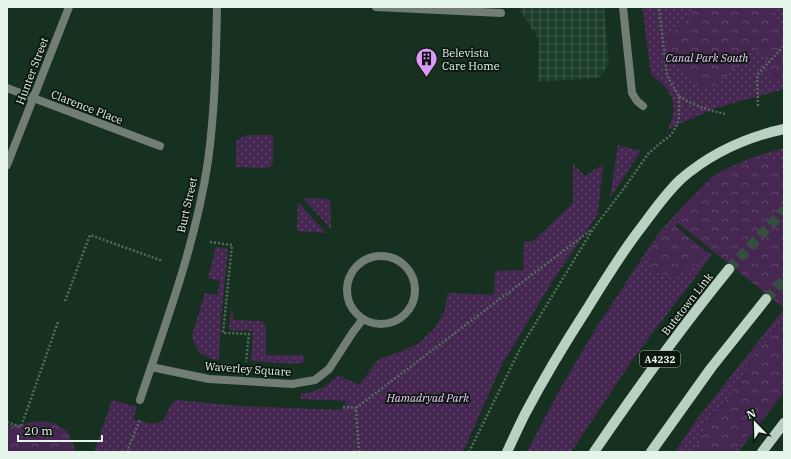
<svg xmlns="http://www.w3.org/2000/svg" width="791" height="459" viewBox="0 0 791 459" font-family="'IBM Plex Serif',serif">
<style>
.industrial{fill:url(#industrial-grid)}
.grass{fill:url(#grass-dots)}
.forest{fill:url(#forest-crowns)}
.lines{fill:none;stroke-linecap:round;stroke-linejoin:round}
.primary-tunnel{stroke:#364e3f;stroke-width:10;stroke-dasharray:10 5;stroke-linecap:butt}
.path{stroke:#556c5d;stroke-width:2.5;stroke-dasharray:2 2;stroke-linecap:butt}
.street{stroke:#717d75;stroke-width:8}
.primary{stroke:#b8d1c0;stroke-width:10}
.labels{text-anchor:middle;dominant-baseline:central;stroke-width:3.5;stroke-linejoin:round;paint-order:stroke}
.shield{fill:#0b160f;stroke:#a4b2a8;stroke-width:1}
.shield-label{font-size:10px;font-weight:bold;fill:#e6f5ea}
.poi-label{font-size:11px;fill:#e6f5ea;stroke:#0b160f;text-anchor:start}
.park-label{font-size:11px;font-style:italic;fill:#eeccfd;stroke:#0b160f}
.street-label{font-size:11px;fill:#e6f5ea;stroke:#0b160f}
</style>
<defs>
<pattern id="industrial-grid" width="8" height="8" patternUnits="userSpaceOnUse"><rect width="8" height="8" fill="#1a3c28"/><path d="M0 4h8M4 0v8" fill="none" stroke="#3b5947"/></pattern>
<pattern id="grass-dots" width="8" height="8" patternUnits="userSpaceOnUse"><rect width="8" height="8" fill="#452752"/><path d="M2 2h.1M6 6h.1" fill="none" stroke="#60476b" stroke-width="1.8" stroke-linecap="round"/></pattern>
<pattern id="forest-crowns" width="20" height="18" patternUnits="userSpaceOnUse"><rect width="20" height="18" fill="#452752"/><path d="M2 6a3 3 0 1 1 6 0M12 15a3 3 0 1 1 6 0" fill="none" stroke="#60476b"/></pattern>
</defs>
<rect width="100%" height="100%" fill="#173121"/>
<!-- industrial -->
<path class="industrial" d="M518,7H604L609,64L599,78L538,82L539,40Z"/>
<!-- grass -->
<g class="grass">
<path d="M642,7H784V89L716,108L677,125L667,131C675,116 677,102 665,87C661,82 655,79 651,74Z"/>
<path d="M246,135H273V163L268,168L236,167V141Z"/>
<path d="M618,145L641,151L610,198Z"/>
<path d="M784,148V161H760L726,169C745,159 764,154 784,148Z"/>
<path d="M573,164L585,176L603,164L598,214L552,282L502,364L463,452H94L112,400L137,407L133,419C146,422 161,430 167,413C170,407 170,404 176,400L238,406L341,410L347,401L301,399V394C316,392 329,386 338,375L359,385L379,359L403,351L419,343L434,329L444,312L448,293L494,295L495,271L523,270L524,241L532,242L573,203Z"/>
<path d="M696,193L660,236L651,252L652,269L667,277L680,274L695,264L706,251L712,255L635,356L571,452H527L559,391L596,328L658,234L683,206Z"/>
<path d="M303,198L330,199L331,229Z"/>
<path d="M298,202L326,233L297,231Z"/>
<path d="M216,247L228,249L221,319L219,360L211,359L200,353L194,343L192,335L205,293L217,295L220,281L208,278Z"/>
<path d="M233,310V320L262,321L266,327V355H303L304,362L295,364L251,361L253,331L229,330L231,312Z"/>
<path d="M782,311L784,313V320L774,331L767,341L750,358L749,367L741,381L722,407L711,414L706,420L701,441L697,444L691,452H675L695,422Z"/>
<path d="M781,396L743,446L737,452H733Z"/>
</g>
<!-- forest -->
<g class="forest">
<path d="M694,7H773L772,20L784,31V81L774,82L770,73L763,50L750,52L729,74L713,86L703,90L694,83L685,73L673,63L667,36L690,19Z"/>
<path d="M760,161H784V308L678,223L675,226L706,251L695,264L680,274L667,277L652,270L651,252L660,236L696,193L712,177L726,169Z"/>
<path d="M784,320V393L733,452H691L697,444L701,441L706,420L711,414L722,407L741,381L749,367L750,358L767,341L774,331Z"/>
<path d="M42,421L54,423L67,431L75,449V452H7V425L25,424L31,422Z"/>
</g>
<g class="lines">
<!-- primary-tunnel -->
<g class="primary-tunnel">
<path d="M729,269L784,210"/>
<path d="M766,299L784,280"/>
</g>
<!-- path -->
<g class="path">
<path d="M679,96C695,106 708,110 725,114"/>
<path d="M758,106L757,75L784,46"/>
<path d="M210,242L232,245L223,333L249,334L246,362"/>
<path d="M65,301L90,235L163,261"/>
<path d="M343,407L356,408"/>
<path d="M7,422L21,427L58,322"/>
<path d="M127,452L140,419"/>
<path d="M359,452L356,408L591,230"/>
<path d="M469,452L521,347L593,229L625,187L648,154L658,145L671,135L677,125L679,118V96L667,76L659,7"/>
</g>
<!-- street -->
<g class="street">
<path d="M376,7L501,13"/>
<path d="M623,7L632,93L637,101L643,106"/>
<path d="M7,88L160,146"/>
<path d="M7,165C28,112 48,60 69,7"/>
<circle cx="381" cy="290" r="34"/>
<path d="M151,367L209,379L292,384L315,380L329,369L353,332L363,319"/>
<path d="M140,400C166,322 196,243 208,161C215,110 216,58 217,7"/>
</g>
<!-- primary -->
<g class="primary">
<path d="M507,452C513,439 519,426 525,414C544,378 565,343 587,309C603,283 619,257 637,233C651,215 664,195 681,179C710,154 747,137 784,129"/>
<path d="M594,452C637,389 681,328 729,269"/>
<path d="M651,452L711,368L766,299"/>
<path d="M762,452L784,423"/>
</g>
</g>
<!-- icons -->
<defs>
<symbol id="building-pin" viewBox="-11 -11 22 30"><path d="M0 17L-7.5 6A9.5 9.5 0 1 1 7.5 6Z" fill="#db9af6" stroke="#0b160f"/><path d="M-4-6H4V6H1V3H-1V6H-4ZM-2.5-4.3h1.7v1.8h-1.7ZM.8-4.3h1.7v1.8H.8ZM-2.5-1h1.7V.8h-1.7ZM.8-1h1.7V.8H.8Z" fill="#111"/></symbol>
</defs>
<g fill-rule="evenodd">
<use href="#building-pin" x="414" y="46" width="25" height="34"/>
</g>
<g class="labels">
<!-- shield labels -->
<rect class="shield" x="640" y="351" width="40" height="16" rx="3"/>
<g class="shield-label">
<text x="660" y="359">A4232</text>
</g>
<!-- poi labels -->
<g class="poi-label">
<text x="442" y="53">Belevista<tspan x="442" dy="13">Care Home</tspan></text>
</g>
<!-- park labels -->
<g class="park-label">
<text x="707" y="58">Canal Park South</text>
<text x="428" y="398">Hamadryad Park</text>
</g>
<!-- street labels -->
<g class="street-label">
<text transform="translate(32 71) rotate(-69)">Hunter Street</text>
<text transform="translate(87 107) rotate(21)">Clarence Place</text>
<text transform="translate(187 205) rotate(-77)">Burt Street</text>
<text transform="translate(687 304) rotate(-52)">Butetown Link</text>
<text transform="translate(248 369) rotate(4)">Waverley Square</text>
</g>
</g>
<!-- border -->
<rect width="791" height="459" fill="none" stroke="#e6f5ea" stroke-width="16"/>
<!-- north arrow -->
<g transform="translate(755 423) rotate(337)" stroke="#0b160f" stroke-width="3" paint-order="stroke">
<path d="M0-3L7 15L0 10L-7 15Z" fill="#e6f5ea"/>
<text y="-6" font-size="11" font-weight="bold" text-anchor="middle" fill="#e6f5ea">N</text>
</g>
<!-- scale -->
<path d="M18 435v6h84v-6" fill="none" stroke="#e6f5ea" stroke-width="2"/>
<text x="24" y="435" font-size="12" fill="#e6f5ea" stroke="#0b160f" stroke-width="3" paint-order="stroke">20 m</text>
</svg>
